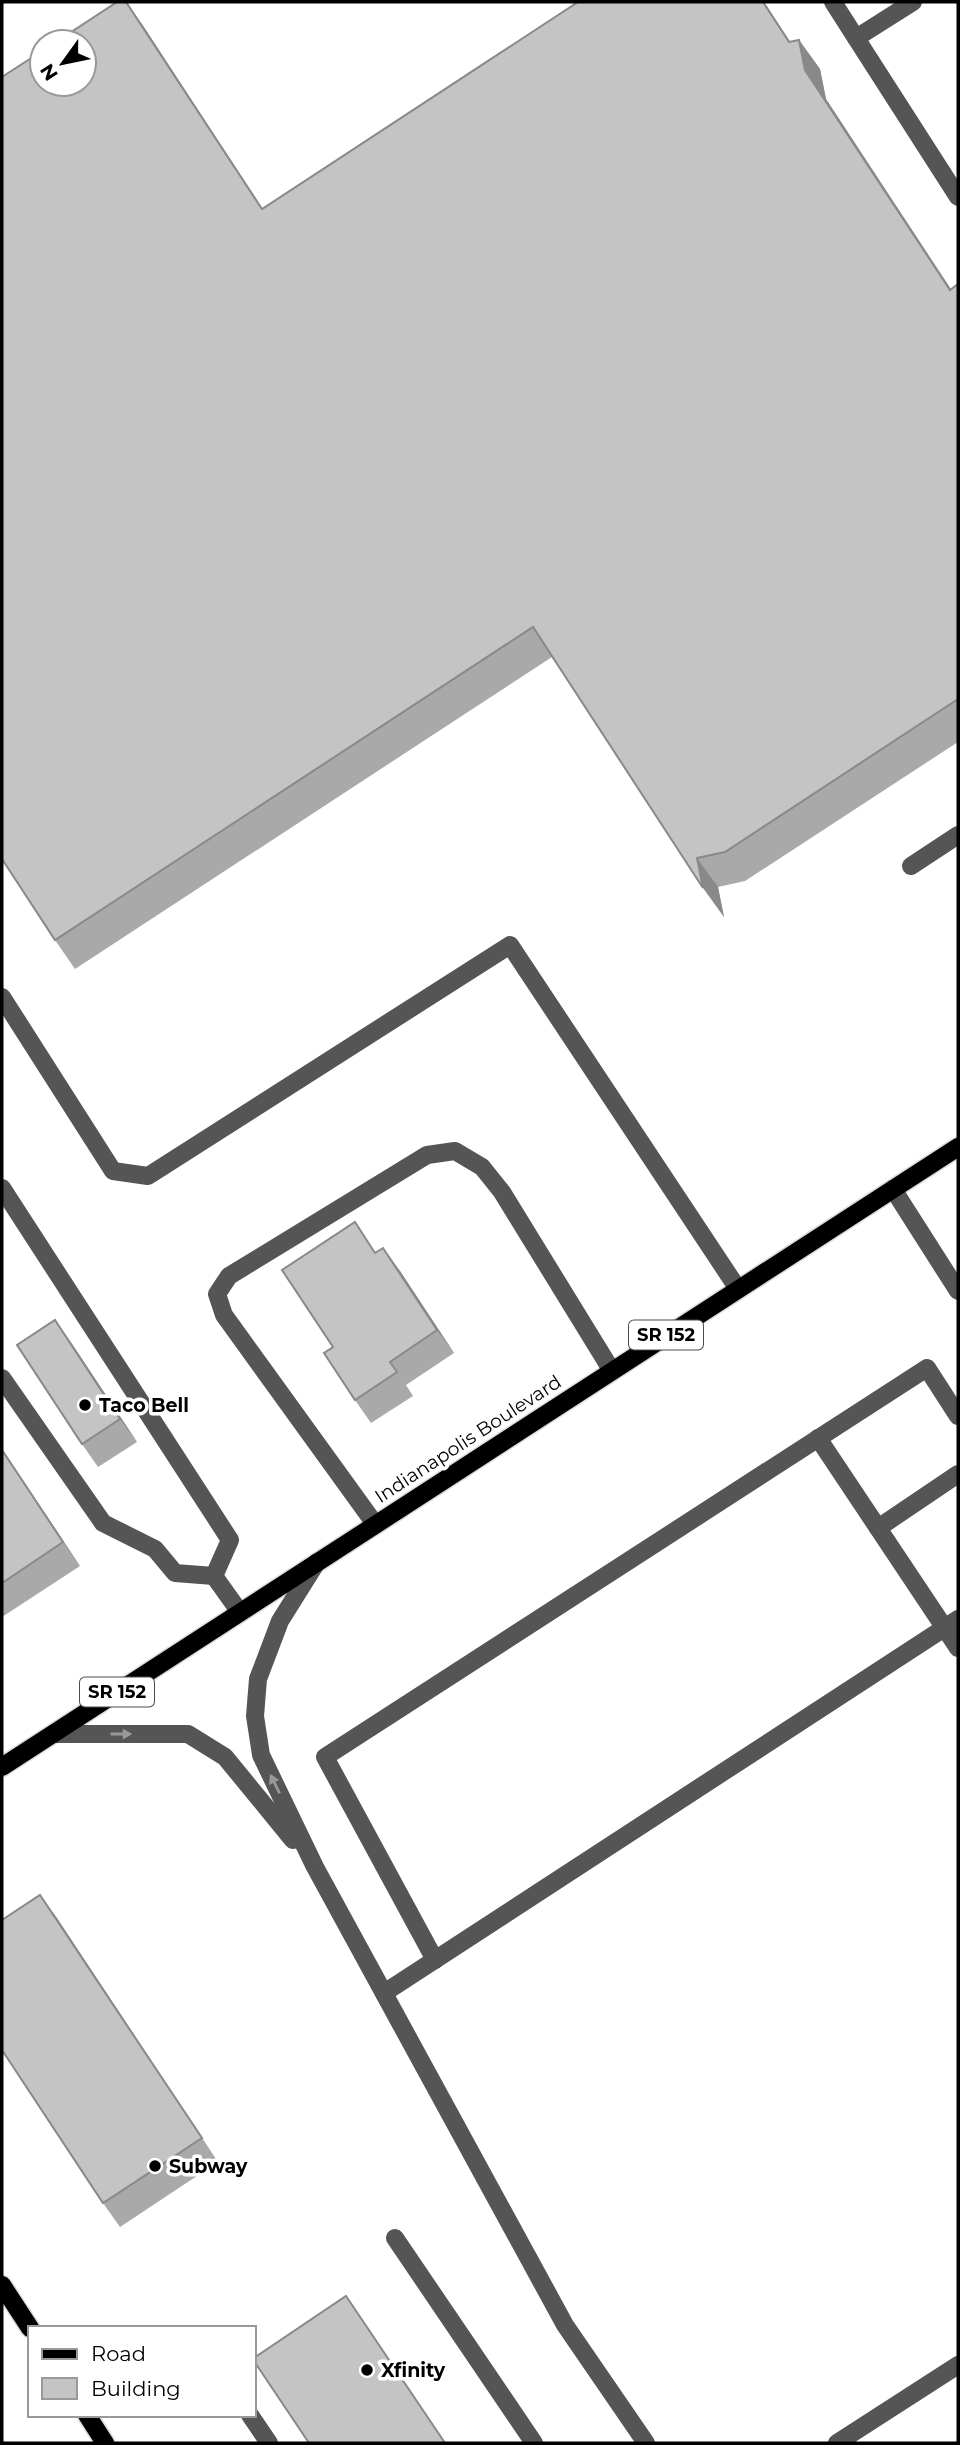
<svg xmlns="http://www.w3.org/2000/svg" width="960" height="2445" viewBox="0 0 960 2445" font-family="Montserrat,sans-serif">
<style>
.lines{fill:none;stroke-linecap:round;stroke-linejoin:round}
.major-casing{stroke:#dbdbdb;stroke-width:21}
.minor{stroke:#555;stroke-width:18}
.major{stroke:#000;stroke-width:18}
.wall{fill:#a9a9a9}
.shaded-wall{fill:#898989}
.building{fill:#c4c4c4;stroke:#898989;stroke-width:2}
.oneway{fill:#999}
.poi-dot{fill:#000;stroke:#fff;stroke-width:2.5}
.labels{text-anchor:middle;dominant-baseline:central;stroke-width:7;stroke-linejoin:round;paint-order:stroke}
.shield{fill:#fff;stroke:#4c4c4c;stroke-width:2}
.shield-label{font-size:18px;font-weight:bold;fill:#000}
.poi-label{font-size:19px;font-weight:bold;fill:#000;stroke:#fff;text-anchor:start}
.street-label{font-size:19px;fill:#000;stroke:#fff}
</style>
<rect width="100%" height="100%" fill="#fff"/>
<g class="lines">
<defs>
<g id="major">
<path d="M2,1767L958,1147"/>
<path d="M2,2285L30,2328"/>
<path d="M87,2415L105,2443"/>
</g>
</defs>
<!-- major casing -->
<use href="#major" class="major-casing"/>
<!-- minor -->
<g class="minor">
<path d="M833,2L856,38L913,2"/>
<path d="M856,38L958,197"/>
<path d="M911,866L958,835"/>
<path d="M2,997L113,1171L148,1176L510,945L738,1289"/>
<path d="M2,1188L230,1540L214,1576"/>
<path d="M893,1189L958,1291"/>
<path d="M2,1378L103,1523L155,1549L175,1573L214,1576"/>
<path d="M818,1438L958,1648"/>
<path d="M375,1524L224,1315L217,1294L229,1276L427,1155L455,1151L482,1167L502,1192L612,1371"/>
<path d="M878,1528L958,1474"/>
<path d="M317,1562L280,1621L258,1679L255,1716L261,1755L315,1867L565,2325L646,2443"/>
<path d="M214,1576L239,1611"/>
<path d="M53,1734H188L225,1757L293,1840"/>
<path d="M435,1960L325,1757L927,1368L958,1416"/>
<path d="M384,1993L958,1619"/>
<path d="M395,2238L534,2443"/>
<path d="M250,2415L269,2443"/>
<path d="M837,2443L958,2365"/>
</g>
<!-- major -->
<use href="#major" class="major"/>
</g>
<!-- wall -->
<g class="wall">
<path d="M126,2L262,209L578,2H764L790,42L799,40L820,69L826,99L951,289L958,284V742L745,881L718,887L724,917L552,657L75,969L55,940Z"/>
<path d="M376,1252L400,1271L454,1353L406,1385L413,1396L371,1423L355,1400Z"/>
<path d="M72,1344L137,1442L98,1467L82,1444Z"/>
<path d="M2,1449L80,1566L2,1617Z"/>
<path d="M40,1895L218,2162L120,2227L103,2203Z"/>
</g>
<!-- shaded-wall -->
<g class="shaded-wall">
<path d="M126,2L144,27L282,239L262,209Z"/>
<path d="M763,2H764L804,63L799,40L820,69L826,99L958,301L950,290L805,70Z"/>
<path d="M697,858L718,887L724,917L703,888Z"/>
<path d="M383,1248L400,1271L454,1353L437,1330Z"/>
<path d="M55,1320L72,1344L137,1442L120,1419Z"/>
<path d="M2,1449L80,1566L63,1542Z"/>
<path d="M40,1895L57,1918L218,2162Z"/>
</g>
<!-- building -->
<g class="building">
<path d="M117,2H126L262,209L578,2H763L789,42L799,40L805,70L950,290L958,284V699L725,852L697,858L703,888L533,627L55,940L2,859V77L42,51V84H84V42H56Z"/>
<path d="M355,1222L375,1253L383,1248L437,1330L390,1362L397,1372L355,1400L324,1353L333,1347L282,1270Z"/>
<path d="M55,1320L120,1419L82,1444L17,1345Z"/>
<path d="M2,1450L63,1542L2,1583Z"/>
<path d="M40,1895L202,2138L103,2203L2,2050V1920Z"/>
<path d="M346,2296L445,2443H309L254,2361V2358Z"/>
</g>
<!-- one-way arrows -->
<defs><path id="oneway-solid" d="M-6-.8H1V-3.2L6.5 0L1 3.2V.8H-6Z" transform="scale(1.75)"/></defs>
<g class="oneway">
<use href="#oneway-solid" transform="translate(121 1734)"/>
<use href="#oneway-solid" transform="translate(275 1784) rotate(-116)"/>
</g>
<!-- markers -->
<g class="poi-dot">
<circle cx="85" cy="1405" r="7"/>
<circle cx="155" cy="2166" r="7"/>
<circle cx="367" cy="2370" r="7"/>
</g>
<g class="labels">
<!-- shield labels -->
<g class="shield">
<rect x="629" y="1320.5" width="74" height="29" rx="5"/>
<rect x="80" y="1677.5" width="74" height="29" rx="5"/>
</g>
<g class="shield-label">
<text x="666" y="1335">SR 152</text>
<text x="117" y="1692">SR 152</text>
</g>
<!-- poi labels -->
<g class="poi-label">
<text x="99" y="1405">Taco Bell</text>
<text x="169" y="2166">Subway</text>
<text x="381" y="2370">Xfinity</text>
</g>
<!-- street labels -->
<g class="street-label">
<text transform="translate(468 1439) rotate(-33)">Indianapolis Boulevard</text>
</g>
</g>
<!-- border -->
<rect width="960" height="2445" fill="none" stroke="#000000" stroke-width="7"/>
<!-- legend -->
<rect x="28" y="2326" width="228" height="91" fill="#ffffff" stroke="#999999" stroke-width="2"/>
<rect x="42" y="2349" width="35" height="10" fill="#000000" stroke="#999999" stroke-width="2"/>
<text x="91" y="2361" font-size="21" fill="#000000">Road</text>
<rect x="42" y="2378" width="35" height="21" fill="#c4c4c4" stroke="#999999" stroke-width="2"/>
<text x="91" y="2396" font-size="21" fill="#000000">Building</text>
<!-- north arrow -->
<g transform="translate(63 63) rotate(237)"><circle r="33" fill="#ffffff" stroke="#999999" stroke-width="2"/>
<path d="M0-5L12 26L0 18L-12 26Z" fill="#000000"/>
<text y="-10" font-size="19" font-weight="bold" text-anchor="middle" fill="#000000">N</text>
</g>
</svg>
